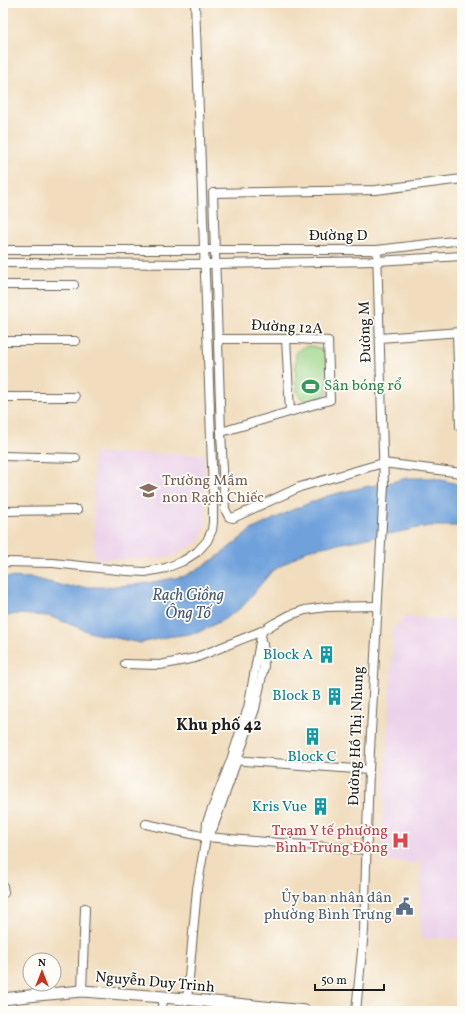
<svg xmlns="http://www.w3.org/2000/svg" width="465" height="1014" viewBox="0 0 465 1014" font-family="Vollkorn,serif">
<style>
.built{fill:#ecd1ea}
.green{fill:#9cd487;stroke:#5c7852}
.water{fill:#70a1db;stroke:#465e7c}
.lines{fill:none;stroke-linecap:round;stroke-linejoin:round}
.street-casing{stroke:#676054;stroke-width:10}
.secondary-casing{stroke:#676054;stroke-width:13}
.street{stroke:#fff;stroke-width:8}
.secondary{stroke:#fff;stroke-width:11}
.labels{text-anchor:middle;dominant-baseline:central;stroke-width:3.5;stroke-linejoin:round;paint-order:stroke}
.street-label{font-size:15px;fill:#1c1c1c;stroke:#fdfcf7}
.leisure-label{font-size:15px;fill:#27864d;stroke:#fdfcf7;text-anchor:start}
.education-label{font-size:15px;fill:#785e54;stroke:#fdfcf7;text-anchor:start}
.culture-label{font-size:15px;fill:#0d838f;stroke:#fdfcf7;text-anchor:end}
.health-label{font-size:15px;fill:#be3a42;stroke:#fdfcf7;text-anchor:end}
.service-label{font-size:15px;fill:#4e5e75;stroke:#fdfcf7;text-anchor:end}
.water-label{font-size:16px;font-style:italic;fill:#425872;stroke:#fdfcf7}
.neighbourhood-label{font-size:16px;font-weight:bold;fill:#1c1c1c;stroke:#fdfcf7}
</style>
<rect width="100%" height="100%" fill="#fdfcf7"/>
<filter id="ink" filterUnits="userSpaceOnUse"><feTurbulence type="fractalNoise" baseFrequency=".025" numOctaves="2"/><feDisplacementMap in="SourceGraphic" scale="8" xChannelSelector="R" yChannelSelector="G"/><feConvolveMatrix kernelMatrix="1 2 1 2 8 2 1 2 1" color-interpolation-filters="sRGB"/></filter>
<filter id="wash" filterUnits="userSpaceOnUse"><feTurbulence type="fractalNoise" baseFrequency=".012" numOctaves="4" result="noise"/><feDisplacementMap in="SourceGraphic" scale="16" xChannelSelector="R" yChannelSelector="G"/><feGaussianBlur stdDeviation="0.9" result="paint"/><feColorMatrix in="noise" values="0 0 0 0 0 0 0 0 0 0 0 0 0 0 0 0 0 1.4 0 .05"/><feComposite in="paint" operator="in"/></filter>
<g filter="url(#wash)">
<rect width="100%" height="100%" fill="#f1ddbd"/>
<!-- built -->
<g class="built">
<path d="M93,453L204,454L206,526L201,537L196,543L172,556L160,558L94,559Z"/>
<path d="M404,617L462,619V939L420,938L421,863L380,861L389,718L393,628Z"/>
</g>
<!-- green -->
<path class="green" d="M308,346C333,346 327,374 327,392C320,403 302,406 297,392C295,387 295,359 296,354C298,349 303,347 308,346Z"/>
<!-- water -->
<path class="water" d="M406,478H433L462,485V526H429L307,550L271,572L242,607L223,620L197,633L167,637L140,643L92,633L49,616L16,614L3,617V577L33,578L68,587H104L142,584L185,576L216,558L251,530L292,510L327,496L364,487L392,482Z"/>
</g>
<g filter="url(#ink)">
<g class="lines">
<defs>
<g id="street">
<path d="M462,179L376,190L213,193L221,432L225,509L229,517L233,518L300,487L383,463L462,473"/>
<path d="M3,250H377L462,240"/>
<path d="M3,263L215,264L377,261L462,256"/>
<path d="M3,285H74"/>
<path d="M457,333L460,427"/>
<path d="M380,338L461,332"/>
<path d="M218,339H297L328,341L330,400L221,432"/>
<path d="M286,339L290,412"/>
<path d="M3,341H75"/>
<path d="M3,397H75"/>
<path d="M3,456L76,458"/>
<path d="M3,511L77,510"/>
<path d="M3,562L53,563L127,571L145,572L166,568L183,561L197,552L207,541L212,530L213,522V492L195,3"/>
<path d="M125,664L160,665L195,658L262,631L275,623L290,615L305,610L326,607L377,606"/>
<path d="M232,760L369,770"/>
<path d="M146,824L206,837L367,850"/>
<path d="M206,837L213,828L255,709L264,666L263,644"/>
<path d="M3,886L4,893H3"/>
<path d="M82,991L85,908"/>
<path d="M187,1000L197,889L206,837L207,822L231,760L248,708L262,631"/>
<path d="M161,1011L164,997"/>
<path d="M356,1011L364,931L369,770L384,485L377,250"/>
</g>
<path id="secondary" d="M3,999L37,995L82,991L164,997L305,1011"/>
</defs>
<!-- street casing -->
<use href="#street" class="street-casing"/>
<!-- secondary casing -->
<use href="#secondary" class="secondary-casing"/>
<!-- street -->
<use href="#street" class="street"/>
<!-- secondary -->
<use href="#secondary" class="secondary"/>
</g>
</g>
<!-- icons -->
<defs>
<symbol id="stadium-bare" viewBox="-9 -9 18 18"><path d="M0-5a6.5 5 0 1 0 0 10a6.5 5 0 1 0 0-10ZM-3.5-1.8h7v3.6h-7Z" fill="#2e9e5b" stroke="#fdfcf7" stroke-width="2.5" paint-order="stroke"/></symbol>
<symbol id="school-bare" viewBox="-9 -9 18 18"><path d="M0-5L7-2L0 1L-7-2ZM-4 1L0 2.5L4 1V4Q0 6-4 4Z" fill="#8d6e63" stroke="#fdfcf7" stroke-width="2.5" paint-order="stroke"/></symbol>
<symbol id="building-bare" viewBox="-9 -9 18 18"><path d="M-4-6H4V6H1V3H-1V6H-4ZM-2.5-4.3h1.7v1.8h-1.7ZM.8-4.3h1.7v1.8H.8ZM-2.5-1h1.7V.8h-1.7ZM.8-1h1.7V.8H.8Z" fill="#0f9aa8" stroke="#fdfcf7" stroke-width="2.5" paint-order="stroke"/></symbol>
<symbol id="hospital-bare" viewBox="-9 -9 18 18"><path d="M-5-5h3v3.5h4V-5h3V5h-3V1.5h-4V5h-3Z" fill="#e0444e" stroke="#fdfcf7" stroke-width="2.5" paint-order="stroke"/></symbol>
<symbol id="civic-bare" viewBox="-9 -9 18 18"><path d="M-.6-6.5H3V-4.5H.6V-3L4-1V1h2V6H-6V1h2V-1L-.6-3ZM-1.2 2.5V6h2.4V2.5Z" fill="#5c6f8a" stroke="#fdfcf7" stroke-width="2.5" paint-order="stroke"/></symbol>
</defs>
<g fill-rule="evenodd">
<use href="#stadium-bare" x="298" y="374" width="25" height="25"/>
<use href="#school-bare" x="136" y="478" width="25" height="25"/>
<use href="#building-bare" x="314" y="642" width="25" height="25"/>
<use href="#building-bare" x="322" y="684" width="25" height="25"/>
<use href="#building-bare" x="300" y="724" width="25" height="25"/>
<use href="#building-bare" x="308" y="794" width="25" height="25"/>
<use href="#hospital-bare" x="388" y="828" width="25" height="25"/>
<use href="#civic-bare" x="392" y="894" width="25" height="25"/>
</g>
<g class="labels">
<!-- street labels -->
<g class="street-label">
<text x="338" y="236">Đường D</text>
<text transform="translate(287 328) rotate(3)">Đường 12A</text>
<text transform="translate(366 332) rotate(-92)">Đường M</text>
<text transform="translate(357 736) rotate(-88)">Đường Hồ Thị Nhung</text>
<text transform="translate(155 983) rotate(5)">Nguyễn Duy Trinh</text>
</g>
<!-- leisure labels -->
<g class="leisure-label">
<text x="324" y="386">Sân bóng rổ</text>
</g>
<!-- education labels -->
<g class="education-label">
<text x="162" y="481">Trường Mầm<tspan x="162" dy="17">non Rạch Chiếc</tspan></text>
</g>
<!-- culture labels -->
<g class="culture-label">
<text x="313" y="655">Block A</text>
<text x="321" y="696">Block B</text>
<text x="312" y="757" text-anchor="middle">Block C</text>
<text x="307" y="807">Kris Vue</text>
</g>
<!-- health labels -->
<g class="health-label">
<text x="388" y="831">Trạm Y tế phường<tspan x="388" dy="17">Bình Trưng Đông</tspan></text>
</g>
<!-- service labels -->
<g class="service-label">
<text x="392" y="898">Ủy ban nhân dân<tspan x="392" dy="17">phường Bình Trưng</tspan></text>
</g>
<!-- water labels -->
<g class="water-label">
<text x="188" y="596">Rạch Giồng<tspan x="188" dy="18">Ông Tố</tspan></text>
</g>
<!-- neighbourhood labels -->
<g class="neighbourhood-label">
<text x="219" y="726">Khu phố 42</text>
</g>
</g>
<!-- margin -->
<rect width="465" height="1014" fill="none" stroke="#fdfcf7" stroke-width="16"/>
<!-- north arrow -->
<g transform="translate(42 972)"><circle r="19" fill="#fdfcf7" stroke="#a3a29f"/>
<path d="M0-3L7 15L0 10L-7 15Z" fill="#c8321e"/>
<text y="-6" font-size="11" font-weight="bold" text-anchor="middle" fill="#1c1c1c">N</text>
</g>
<!-- scale -->
<path d="M315 984v6h69v-6" fill="none" stroke="#1c1c1c" stroke-width="2"/>
<text x="321" y="984" font-size="12" fill="#1c1c1c" stroke="#fdfcf7" stroke-width="3" paint-order="stroke">50 m</text>
</svg>
